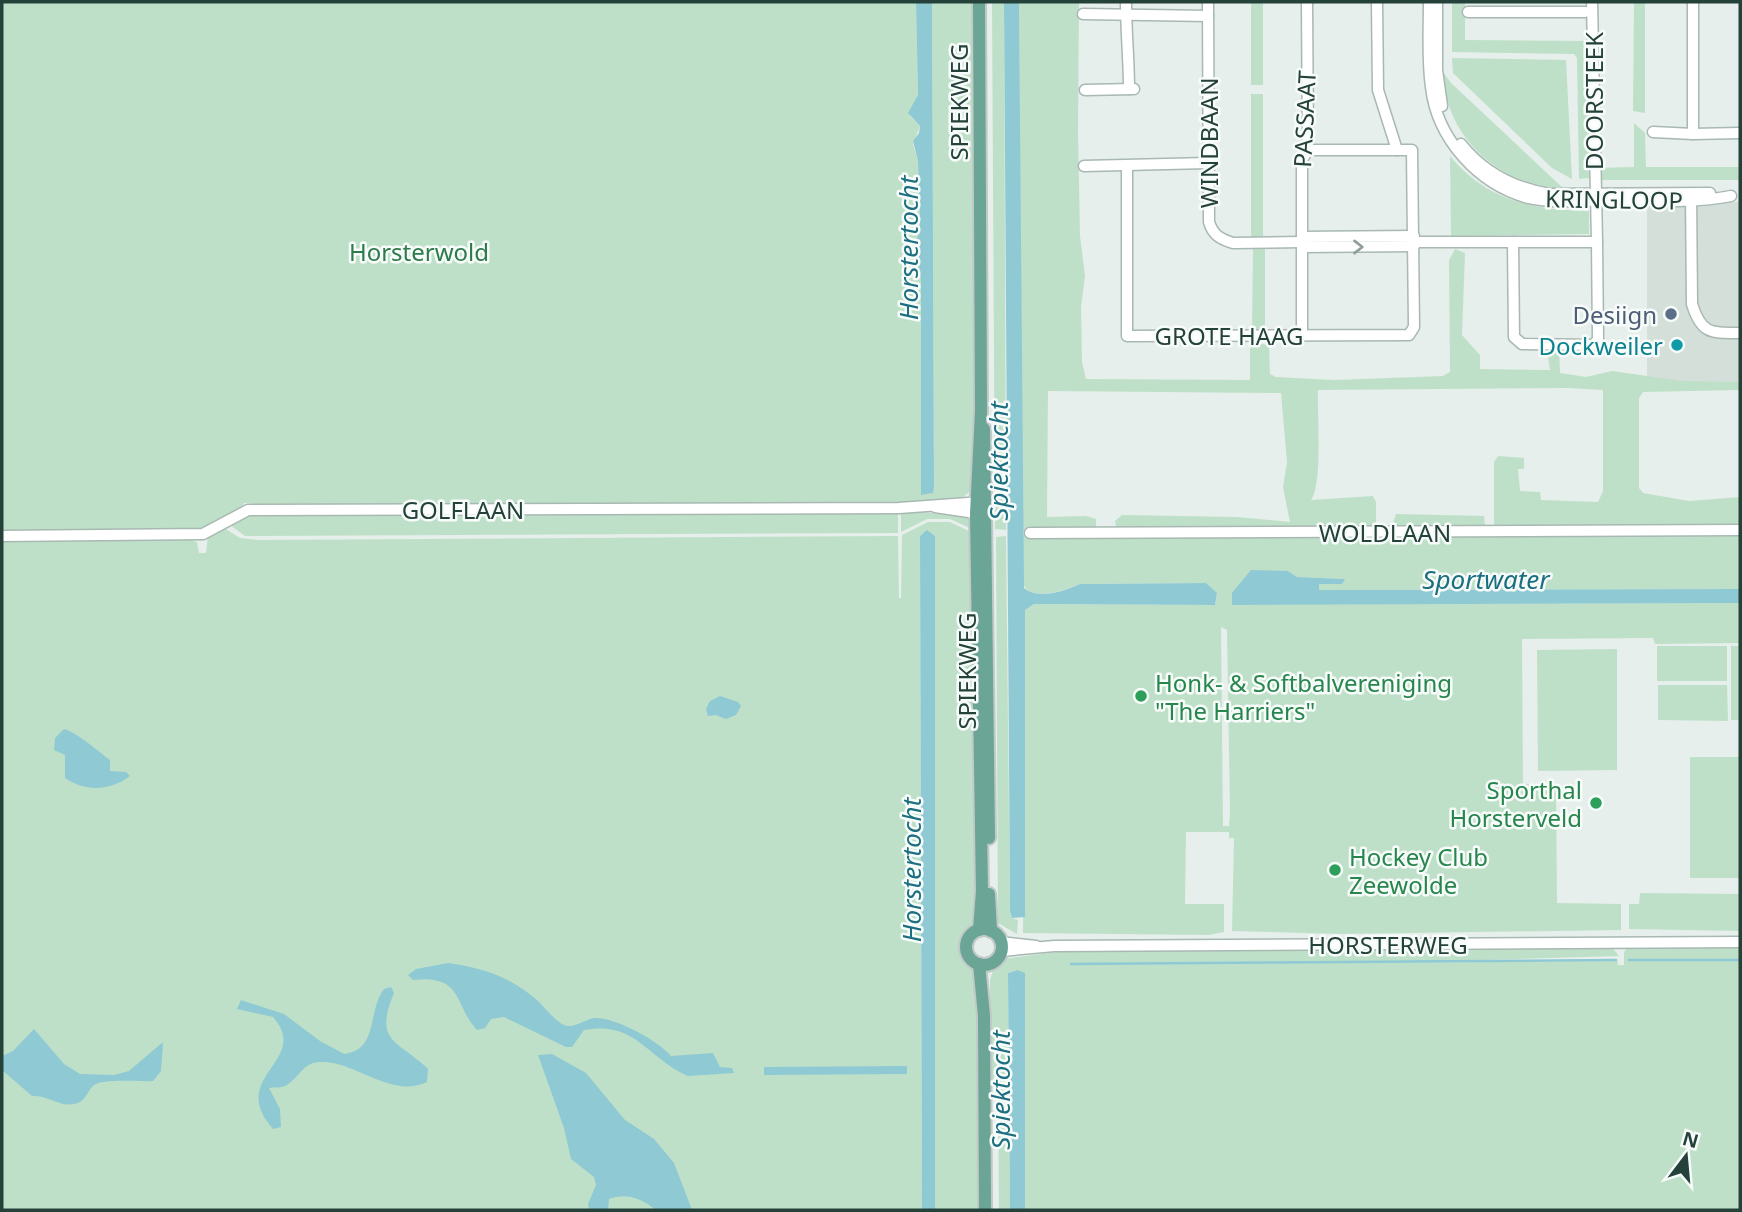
<svg xmlns="http://www.w3.org/2000/svg" width="1742" height="1212" viewBox="0 0 1742 1212" font-family="'Noto Sans',sans-serif">
<style>
.built{fill:#d4dfda}
.green{fill:#bfe0c8;fill-rule:evenodd}
.water{fill:#8ec9d4}
.lines{fill:none;stroke-linecap:round;stroke-linejoin:round}
.stream{stroke:#8ec9d4;stroke-width:2.5}
.minor-casing{stroke:#a8b8b2;stroke-width:13}
.major-casing{stroke:#c2cac8;stroke-width:16}
.minor{stroke:#fff;stroke-width:10}
.major{stroke:#6aa596;stroke-width:12}
.oneway{stroke:#92a09c}
.service-dot{fill:#5c6f8a;stroke:#f7fbf9;stroke-width:2.5}
.culture-dot{fill:#0f9aa8;stroke:#f7fbf9;stroke-width:2.5}
.leisure-dot{fill:#2e9e5b;stroke:#f7fbf9;stroke-width:2.5}
.labels{text-anchor:middle;dominant-baseline:central;stroke-width:5;stroke-linejoin:round;paint-order:stroke}
.street-label{font-size:24px;fill:#24423a;stroke:#f7fbf9}
.park-label{font-size:24px;fill:#2d7a4b;stroke:#f7fbf9}
.service-label{font-size:24px;fill:#4e5e75;stroke:#f7fbf9;text-anchor:end}
.culture-label{font-size:24px;fill:#0d838f;stroke:#f7fbf9;text-anchor:end}
.leisure-label{font-size:24px;fill:#27864d;stroke:#f7fbf9;text-anchor:start}
.water-label{font-size:26px;font-style:italic;fill:#1c6f80;stroke:#f7fbf9}
</style>
<rect width="100%" height="100%" fill="#e6efeb"/>
<!-- built -->
<path class="built" d="M1740,202V384L1647,383V203Z"/>
<!-- green -->
<g class="green">
<path d="M2,2H916L918,95L910,116L920,126L913,144L918,161L920,230L915,257L921,279V495L932,493L934,487L932,2H975L974,488L962,498L904,504L253,506L252,503H244L240,510L201,530L2,532Z"/>
<path d="M992,2H1004L1006,530L995,529Z"/>
<path d="M1019,2H1079L1078,131L1080,236L1085,276L1081,307L1082,362L1086,379L1250,380V345L1257,342L1269,346L1270,374L1276,377L1334,380L1443,376L1450,372L1449,260L1455,249L1465,253L1462,335L1480,355V369L1550,370L1548,357L1552,347L1559,348L1560,373L1586,377L1612,371L1682,381L1740,382V390L1643,392L1639,398V488L1643,493L1689,501L1740,497V526L1494,528V462L1498,456L1524,458V469H1518L1520,491L1540,492L1541,500L1598,502L1603,491V390L1567,388L1318,390C1317,414 1323,484 1311,500L1373,496L1376,502V525L1368,528L1117,530L1115,521L1122,515L1237,517L1290,522L1283,487L1287,462L1281,393L1048,391L1047,517L1086,516L1096,519V531L1022,530Z"/>
<rect x="1251" y="2" width="12" height="83"/>
<path d="M1452,2H1465V40L1587,41L1589,178L1579,179L1577,58L1574,54L1452,52Z"/>
<path d="M1634,2H1645V113L1633,111Z"/>
<path d="M1452,58L1566,60L1572,179L1552,168L1453,73Z"/>
<path d="M1443,72L1451,83L1564,189C1499,185 1445,138 1443,72Z"/>
<path d="M1251,94H1263V238L1251,239Z"/>
<path d="M1634,123L1645,133L1646,167H1740V180H1597V168L1634,167Z"/>
<path d="M1450,156C1487,201 1533,210 1589,211V234L1451,236Z"/>
<path d="M1253,247H1265V332H1252Z"/>
<path d="M898,511V533L245,536L230,525L247,515Z"/>
<path d="M901,511L961,515L970,518L974,530L950,519H927L901,532Z"/>
<path d="M1396,514L1484,516L1485,527L1391,528Z"/>
<path d="M928,522H950L975,534L979,852L975,926L965,937L962,946L977,975L980,1210H935V536L927,531L920,536L922,1210H2V538L189,539L197,542L199,553H206L208,536L224,528L240,538L258,540L898,536L899,598H901L902,535Z"/>
<path d="M1740,532V589L1318,590V584H1342L1344,579L1297,577L1288,571H1251L1232,604L1740,603V643L1655,644L1653,638L1522,639L1523,784H1556L1557,903L1621,904V930L1341,934L1232,931L1234,838H1229V832H1186L1185,904H1224V932L1208,935L1023,933L1025,610L1034,604L1215,605L1217,594L1206,583L1080,584C1065,590 1028,604 1022,581V535ZM1221,627L1227,630L1230,812L1229,826H1223Z"/>
<path d="M1006,536L1010,911L1012,918L1018,920L1017,934L998,923L996,537Z"/>
<rect x="1657" y="646" width="70" height="35"/>
<rect x="1731" y="646" width="9" height="74"/>
<path d="M1617,649V770L1538,771L1537,650Z"/>
<path d="M1658,685H1727L1728,721L1658,720Z"/>
<rect x="1690" y="757" width="50" height="121"/>
<path d="M1640,893L1740,894V931L1629,929V904H1639Z"/>
<path d="M1611,946L1619,956L1386,963L1618,961V965H1624V952L1628,947L1740,946V1210H1025V974L1016,970L1008,973L1010,1210H999L998,1085H990V980L994,967L1002,959L1081,949Z"/>
</g>
<!-- water -->
<g class="water">
<path d="M916,2H932L934,487L933,493L921,495V279L913,250L920,230L918,161L913,141L919,133L920,126L908,113L918,95Z"/>
<path d="M1004,2H1019L1024,588C1039,600 1064,591 1080,584L1206,583L1217,593L1215,605L1034,604L1025,610V917L1012,918L1010,911Z"/>
<path d="M927,530L935,536V1210H922L920,536Z"/>
<path d="M1251,570L1288,571L1297,577L1345,579L1342,584H1319V590L1740,589V603L1232,605V593Z"/>
<path d="M720,696L738,702L741,706L736,715L726,719L716,715L708,716L706,709L710,701Z"/>
<path d="M64,729C76,732 98,751 110,760V771L126,772L130,776C110,791 85,792 65,778V755L54,750L55,738Z"/>
<path d="M448,963C479,967 508,976 532,996C543,1004 552,1019 564,1025C574,1029 585,1019 595,1018C615,1017 659,1041 671,1056L713,1053L720,1067L732,1068L734,1073L688,1076C648,1059 636,1020 584,1030L572,1047H566L504,1017L491,1019L485,1028L477,1030C454,1006 464,974 413,980L408,975L416,969Z"/>
<path d="M1017,970L1025,973V1210H1010L1008,973Z"/>
<path d="M391,987L394,993C373,1043 398,1040 428,1069L427,1082C391,1099 356,1061 321,1062C302,1062 300,1078 285,1086C281,1088 274,1087 269,1088L280,1109L281,1127L273,1129C226,1076 312,1061 273,1017L237,1009L241,1000L284,1014L320,1041L344,1054C379,1050 367,1011 384,989Z"/>
<path d="M34,1029L64,1064L80,1074L114,1075L129,1071L163,1042L161,1071L153,1081C140,1082 101,1078 93,1086C86,1093 86,1102 74,1104C60,1107 47,1095 32,1096L2,1070V1056L13,1051Z"/>
<path d="M552,1054L586,1073L625,1120L654,1139L674,1163L692,1210H656C643,1199 626,1192 609,1199L608,1210H589L588,1204L596,1185L594,1177L571,1159L564,1128L538,1055Z"/>
<path d="M907,1066V1074L764,1075V1067Z"/>
</g>
<g class="lines">
<!-- stream -->
<g class="stream">
<path d="M1629,960H1740"/>
<path d="M1071,964L1616,960"/>
</g>
<defs>
<g id="minor">
<path d="M1126,2C1126,31 1129,60 1129,89"/>
<path d="M1208,2L1209,222C1213,235 1220,239 1233,243L1302,242"/>
<path d="M1377,2L1378,90L1397,150"/>
<path d="M1429,2C1429,30 1427,59 1431,87C1437,139 1478,184 1528,198C1553,204 1582,200 1608,200C1648,200 1691,204 1731,196"/>
<path d="M1437,2V70L1442,106"/>
<path d="M1693,2V134L1740,133"/>
<path d="M1468,12H1585"/>
<path d="M1083,14L1208,16"/>
<path d="M1085,90L1134,89"/>
<path d="M1653,132L1693,134"/>
<path d="M1461,144C1484,173 1514,188 1550,194L1710,193"/>
<path d="M1084,166L1208,163"/>
<path d="M1127,167V336L1409,335L1414,327L1412,150H1308"/>
<path d="M1691,194L1692,304C1701,334 1711,333 1740,333"/>
<path d="M1302,237L1414,236"/>
<path d="M1414,242H1597L1592,2"/>
<path d="M1513,242L1514,337L1522,344L1594,345L1598,339L1597,242"/>
<path d="M1302,247L1414,246"/>
<path d="M1302,335V160L1308,150L1307,2"/>
<path d="M935,507L982,514"/>
<path d="M1030,533L1740,530"/>
<path d="M2,536L203,534L248,510L899,508L982,502"/>
<path d="M1001,942L1036,946"/>
<path d="M1001,951L1054,946L1740,942"/>
</g>
<g id="major">
<path d="M984,429L989,838"/>
<path d="M989,894L991,931"/>
<circle cx="984" cy="947" r="18"/>
<path d="M979,930L982,891L976,514L981,411L979,2"/>
<path d="M979,964L984,1016L985,1210"/>
</g>
</defs>
<!-- minor casing -->
<use href="#minor" class="minor-casing"/>
<!-- major casing -->
<use href="#major" class="major-casing"/>
<!-- minor -->
<use href="#minor" class="minor"/>
<!-- major -->
<use href="#major" class="major"/>
</g>
<!-- one-way arrows -->
<defs><path id="oneway-chevron" d="M-2-3.5L2.5 0L-2 3.5" fill="none" stroke-width="1.6" stroke-linecap="round" stroke-linejoin="round" transform="scale(1.75)"/></defs>
<use class="oneway" href="#oneway-chevron" transform="translate(1358 247)"/>
<!-- markers -->
<circle class="service-dot" cx="1671" cy="314" r="7"/>
<circle class="culture-dot" cx="1677" cy="345" r="7"/>
<g class="leisure-dot">
<circle cx="1141" cy="696" r="7"/>
<circle cx="1596" cy="803" r="7"/>
<circle cx="1335" cy="870" r="7"/>
</g>
<g class="labels">
<!-- street labels -->
<g class="street-label">
<text transform="translate(1593 101) rotate(-90)">DOORSTEEK</text>
<text transform="translate(958 102) rotate(-90)">SPIEKWEG</text>
<text transform="translate(1304 119) rotate(-87)">PASSAAT</text>
<text transform="translate(1208 143) rotate(-90)">WINDBAAN</text>
<text transform="translate(1614 199) rotate(1)">KRINGLOOP</text>
<text x="1229" y="335">GROTE HAAG</text>
<text x="463" y="509">GOLFLAAN</text>
<text x="1385" y="532">WOLDLAAN</text>
<text transform="translate(966 671) rotate(-90)">SPIEKWEG</text>
<text x="1388" y="944">HORSTERWEG</text>
</g>
<!-- park labels -->
<g class="park-label">
<text x="419" y="251">Horsterwold</text>
</g>
<!-- service labels -->
<g class="service-label">
<text x="1657" y="314">Desiign</text>
</g>
<!-- culture labels -->
<g class="culture-label">
<text x="1663" y="345">Dockweiler</text>
</g>
<!-- leisure labels -->
<g class="leisure-label">
<text x="1155" y="682">Honk- &amp; Softbalvereniging<tspan x="1155" dy="28">"The Harriers"</tspan></text>
<text x="1582" y="789" text-anchor="end">Sporthal<tspan x="1582" dy="28">Horsterveld</tspan></text>
<text x="1349" y="856">Hockey Club<tspan x="1349" dy="28">Zeewolde</tspan></text>
</g>
<!-- water labels -->
<g class="water-label">
<text transform="translate(908 248) rotate(-90)">Horstertocht</text>
<text transform="translate(998 461) rotate(-90)">Spiektocht</text>
<text x="1486" y="579">Sportwater</text>
<text transform="translate(911 870) rotate(-90)">Horstertocht</text>
<text transform="translate(1000 1090) rotate(-90)">Spiektocht</text>
</g>
</g>
<!-- border -->
<rect width="1742" height="1212" fill="none" stroke="#24423a" stroke-width="7"/>
<!-- north arrow -->
<g transform="translate(1686 1156) rotate(16)" stroke="#f7fbf9" stroke-width="5" paint-order="stroke">
<path d="M0-5L12 26L0 18L-12 26Z" fill="#24423a"/>
<text y="-10" font-size="19" font-weight="bold" text-anchor="middle" fill="#24423a">N</text>
</g>
</svg>
